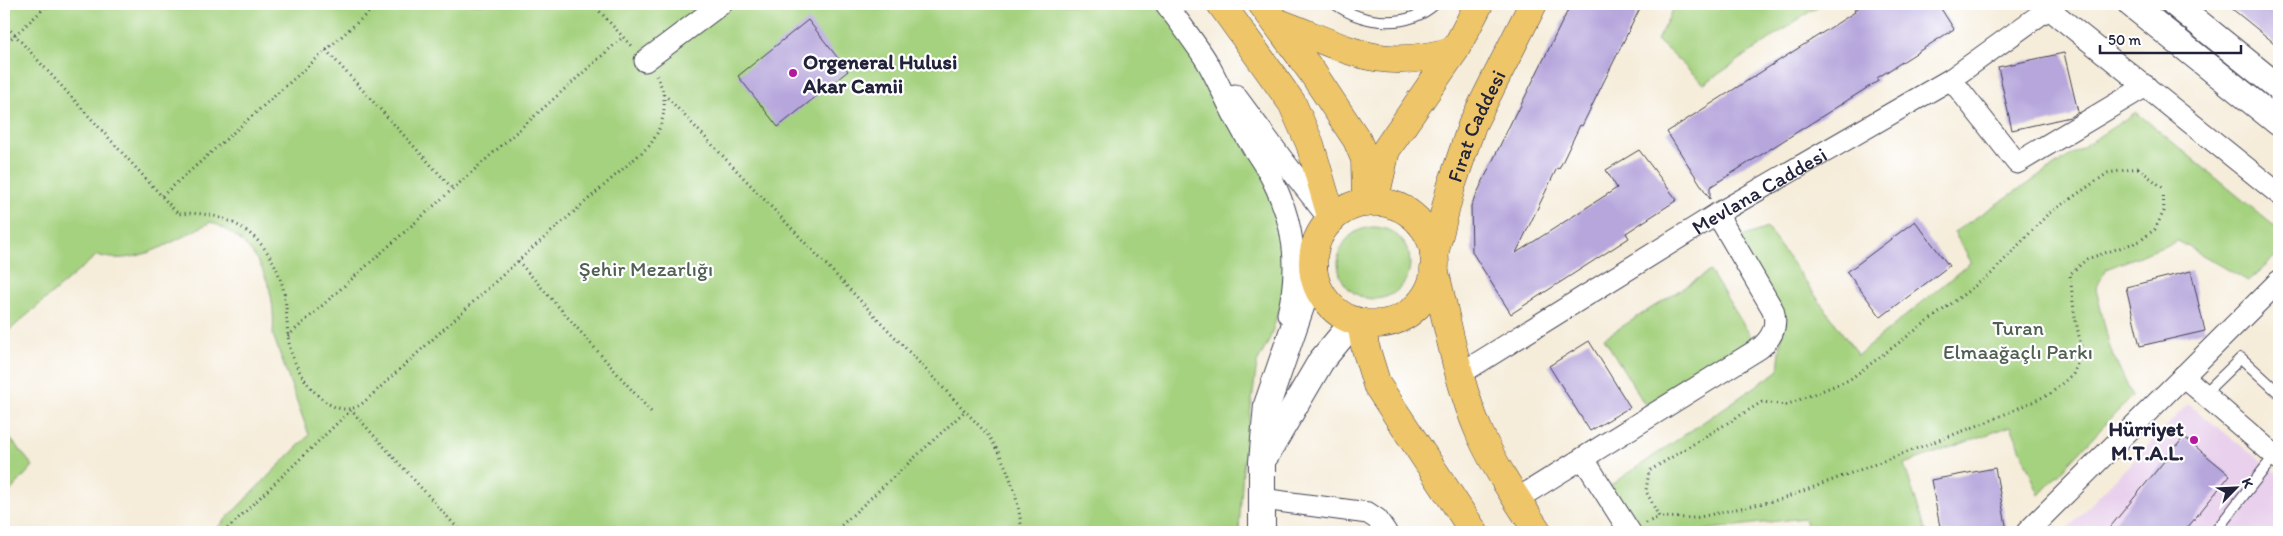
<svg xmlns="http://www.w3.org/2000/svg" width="2283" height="536" viewBox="0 0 2283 536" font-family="Itim,sans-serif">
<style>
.built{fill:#e9d1ed}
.green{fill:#a5d27f;stroke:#647a5d}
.building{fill:#b6a6dc}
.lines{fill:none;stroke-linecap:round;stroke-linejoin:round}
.service-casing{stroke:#424053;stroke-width:12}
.minor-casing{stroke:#424053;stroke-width:23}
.tertiary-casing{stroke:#424053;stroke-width:28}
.primary-casing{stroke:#424053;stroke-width:29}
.path{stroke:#424053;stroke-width:3;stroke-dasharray:1 4;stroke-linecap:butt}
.service{stroke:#fff;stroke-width:10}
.minor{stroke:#fff;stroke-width:21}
.tertiary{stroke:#fff;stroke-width:26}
.primary{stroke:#eec569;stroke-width:28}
.poi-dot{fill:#b5179e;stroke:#fff;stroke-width:2}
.labels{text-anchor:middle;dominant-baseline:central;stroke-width:4.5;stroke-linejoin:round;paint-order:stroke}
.poi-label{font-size:21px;font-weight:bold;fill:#22223b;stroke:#fff;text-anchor:start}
.street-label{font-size:21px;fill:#22223b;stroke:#fff}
.park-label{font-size:21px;fill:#506053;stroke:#fff}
</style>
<rect width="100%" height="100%" fill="#fff"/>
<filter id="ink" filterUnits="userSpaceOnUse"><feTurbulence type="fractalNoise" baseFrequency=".02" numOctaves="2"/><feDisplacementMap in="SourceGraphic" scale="10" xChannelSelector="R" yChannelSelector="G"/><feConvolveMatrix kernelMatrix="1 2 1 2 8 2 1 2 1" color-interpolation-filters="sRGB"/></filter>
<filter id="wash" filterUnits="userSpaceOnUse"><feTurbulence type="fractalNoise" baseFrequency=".0096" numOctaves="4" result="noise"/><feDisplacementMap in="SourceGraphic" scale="20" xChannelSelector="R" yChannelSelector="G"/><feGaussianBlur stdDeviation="1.12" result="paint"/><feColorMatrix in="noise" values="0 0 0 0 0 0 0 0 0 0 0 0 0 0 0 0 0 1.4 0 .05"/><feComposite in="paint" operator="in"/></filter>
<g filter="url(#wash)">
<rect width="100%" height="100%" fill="#f5ecd9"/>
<!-- built -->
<path class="built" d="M2188,404L2279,475V532H2064Z"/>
<!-- green -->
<g class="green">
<path d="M4,4H1160L1286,206L1284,295L1269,341L1257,363L1243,469L1239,532H213L309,435L273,335C277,285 258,242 211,222C176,239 136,268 97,255L4,335Z"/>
<path d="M1676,4H1821L1704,84L1657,40Z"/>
<path d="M2136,112L2279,230V253L2248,281L2178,241L2106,269L2096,289L2110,348L2132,396L2039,495L2011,426L1904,464L1926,532H1808L1804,518L1711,529L1701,532H1630L1598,494L1778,371L1782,331L1730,241L1767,228L1858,355L1971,262L1954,232Z"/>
<circle cx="1374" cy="263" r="36"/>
<path d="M1710,271L1752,338L1645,405L1604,338Z"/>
<path d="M4,431L33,466L4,498Z"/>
</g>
<g id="blocks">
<!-- building -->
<g class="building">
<path d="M1571,4H1642L1582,126L1580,125L1559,169L1557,168L1516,253L1617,188L1606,170L1639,150L1677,200L1626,233L1629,238L1511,314L1472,252L1471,206L1517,110L1518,111Z"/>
<path d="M1864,4H1938L1954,29L1877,78L1878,81L1710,187V199L1667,132L1855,12L1854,10Z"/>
<path d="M2226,4H2279V47L2262,33Z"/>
<path d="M808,20L848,71L778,127L738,76Z"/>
<path d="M2064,53L2078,112L2070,117L2012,130L1998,67Z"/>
<path d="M1915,221L1949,266L1881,317L1847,272Z"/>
<path d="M2191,271L2205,331L2140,346L2126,287Z"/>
<path d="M1589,341L1630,407L1590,431L1549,366Z"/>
<path d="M2184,437L2230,475L2184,532H2106Z"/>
<path d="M1995,468L2007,530L1994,532H1941L1931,480Z"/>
</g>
</g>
</g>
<g filter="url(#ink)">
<use href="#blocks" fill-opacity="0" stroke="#424053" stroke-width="1"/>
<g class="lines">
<defs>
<g id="service">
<path d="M1335,4C1364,25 1407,29 1435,4"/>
<path d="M2204,394L2241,358L2279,393"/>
<path d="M2215,532L2275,455"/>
</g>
<g id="minor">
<path d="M1166,4C1179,22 1194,41 1206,60C1219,82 1228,106 1241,128C1250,145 1262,160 1271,177C1294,222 1300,266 1288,314"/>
<path d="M2048,8L2279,194"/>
<path d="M645,61L721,4"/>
<path d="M1951,79L2017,163L2146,86"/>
<path d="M1235,95L1283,160L1327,216"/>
<path id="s1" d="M1460,374L1717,214L1951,79L2055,4"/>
<path d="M2183,376L2279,459"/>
<path d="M1583,458L1630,532"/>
<path d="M1262,499L1368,513L1377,519L1386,532"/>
<path d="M1517,499L1760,348C1772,338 1778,326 1773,310L1717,214"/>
<path d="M2027,532L2279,281"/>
</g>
<g id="tertiary">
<path d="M2131,4L2279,123"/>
<path d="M2175,4L2279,88"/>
<path d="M1266,455L1321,361L1355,320"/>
<path d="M1262,532V462L1267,405L1314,269"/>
</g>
<g id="primary">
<path d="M1221,4L1292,103L1310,144L1332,219"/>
<path d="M1262,4L1312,72L1357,140L1365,159L1366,203"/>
<path d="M1276,22C1346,47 1377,74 1455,50"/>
<path d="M1376,194L1386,150L1455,50L1479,4"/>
<circle cx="1374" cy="263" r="61"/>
<path id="s2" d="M1434,255L1451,187L1472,125L1533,4"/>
<path d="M1434,269C1448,323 1457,382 1480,434C1496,469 1517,500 1538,532"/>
<path d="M1361,322L1365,346L1377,385L1474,532"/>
</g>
</defs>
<!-- service casing -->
<use href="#service" class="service-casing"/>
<!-- minor casing -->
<use href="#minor" class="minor-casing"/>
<!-- tertiary casing -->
<use href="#tertiary" class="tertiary-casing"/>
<!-- primary casing -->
<use href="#primary" class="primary-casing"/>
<!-- path -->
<g class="path">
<path d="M593,4L633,48"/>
<path d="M4,23L178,214C234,208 277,243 285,299C288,316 286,334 291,352C299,378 332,426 363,403L518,261L649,146C665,125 670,99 656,75"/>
<path d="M4,45L49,4"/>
<path d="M326,50L452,188"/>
<path d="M664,94L987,434C1008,464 1018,496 1022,532"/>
<path d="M2138,168L2163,188L2164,211L2155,229L2140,241L2087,259L2070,274L2074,311L2082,352L2073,374L2050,394L1987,422L1782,499L1695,518L1659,517L1646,491L1649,471L1762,402L1786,405L1849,380L1991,274L2048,214L2108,173Z"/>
<path d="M162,196L378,4"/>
<path d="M518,261L653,414"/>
<path d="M288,336L623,37"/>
<path d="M1646,523L1659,517"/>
<path d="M224,532L351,410L461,532"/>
<path d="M834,532L965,411"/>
</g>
<!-- service -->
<use href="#service" class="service"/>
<!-- minor -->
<use href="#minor" class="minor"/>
<!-- tertiary -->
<use href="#tertiary" class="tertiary"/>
<!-- primary -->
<use href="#primary" class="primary"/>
</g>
</g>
<!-- markers -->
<g class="poi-dot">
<circle cx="793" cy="73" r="5"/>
<circle cx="2194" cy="440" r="5"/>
</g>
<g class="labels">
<!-- poi labels -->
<g class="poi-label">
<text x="803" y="61">Orgeneral Hulusi<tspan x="803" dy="24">Akar Camii</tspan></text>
<text x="2184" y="428" text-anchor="end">Hürriyet<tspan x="2184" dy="24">M.T.A.L.</tspan></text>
</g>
<!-- street labels -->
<g class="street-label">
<text stroke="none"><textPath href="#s2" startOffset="136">Fırat Caddesi</textPath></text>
<text stroke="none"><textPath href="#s1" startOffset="351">Mevlana Caddesi</textPath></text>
</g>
<!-- park labels -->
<g class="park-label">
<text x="646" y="268">Şehir Mezarlığı</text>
<text x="2018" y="327">Turan<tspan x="2018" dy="24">Elmaağaçlı Parkı</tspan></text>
</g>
</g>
<!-- margin -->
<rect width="2283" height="536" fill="none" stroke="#fff" stroke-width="20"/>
<!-- north arrow -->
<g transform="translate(2236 488) rotate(66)" stroke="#ffffff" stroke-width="4" paint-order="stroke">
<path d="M0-4L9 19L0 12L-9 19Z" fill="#22223b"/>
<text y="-8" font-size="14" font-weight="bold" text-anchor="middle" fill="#22223b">K</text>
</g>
<!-- scale -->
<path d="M2100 45v8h141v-8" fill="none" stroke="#22223b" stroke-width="2.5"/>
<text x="2108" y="45" font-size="15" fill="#22223b" stroke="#ffffff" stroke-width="4" paint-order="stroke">50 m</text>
</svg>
